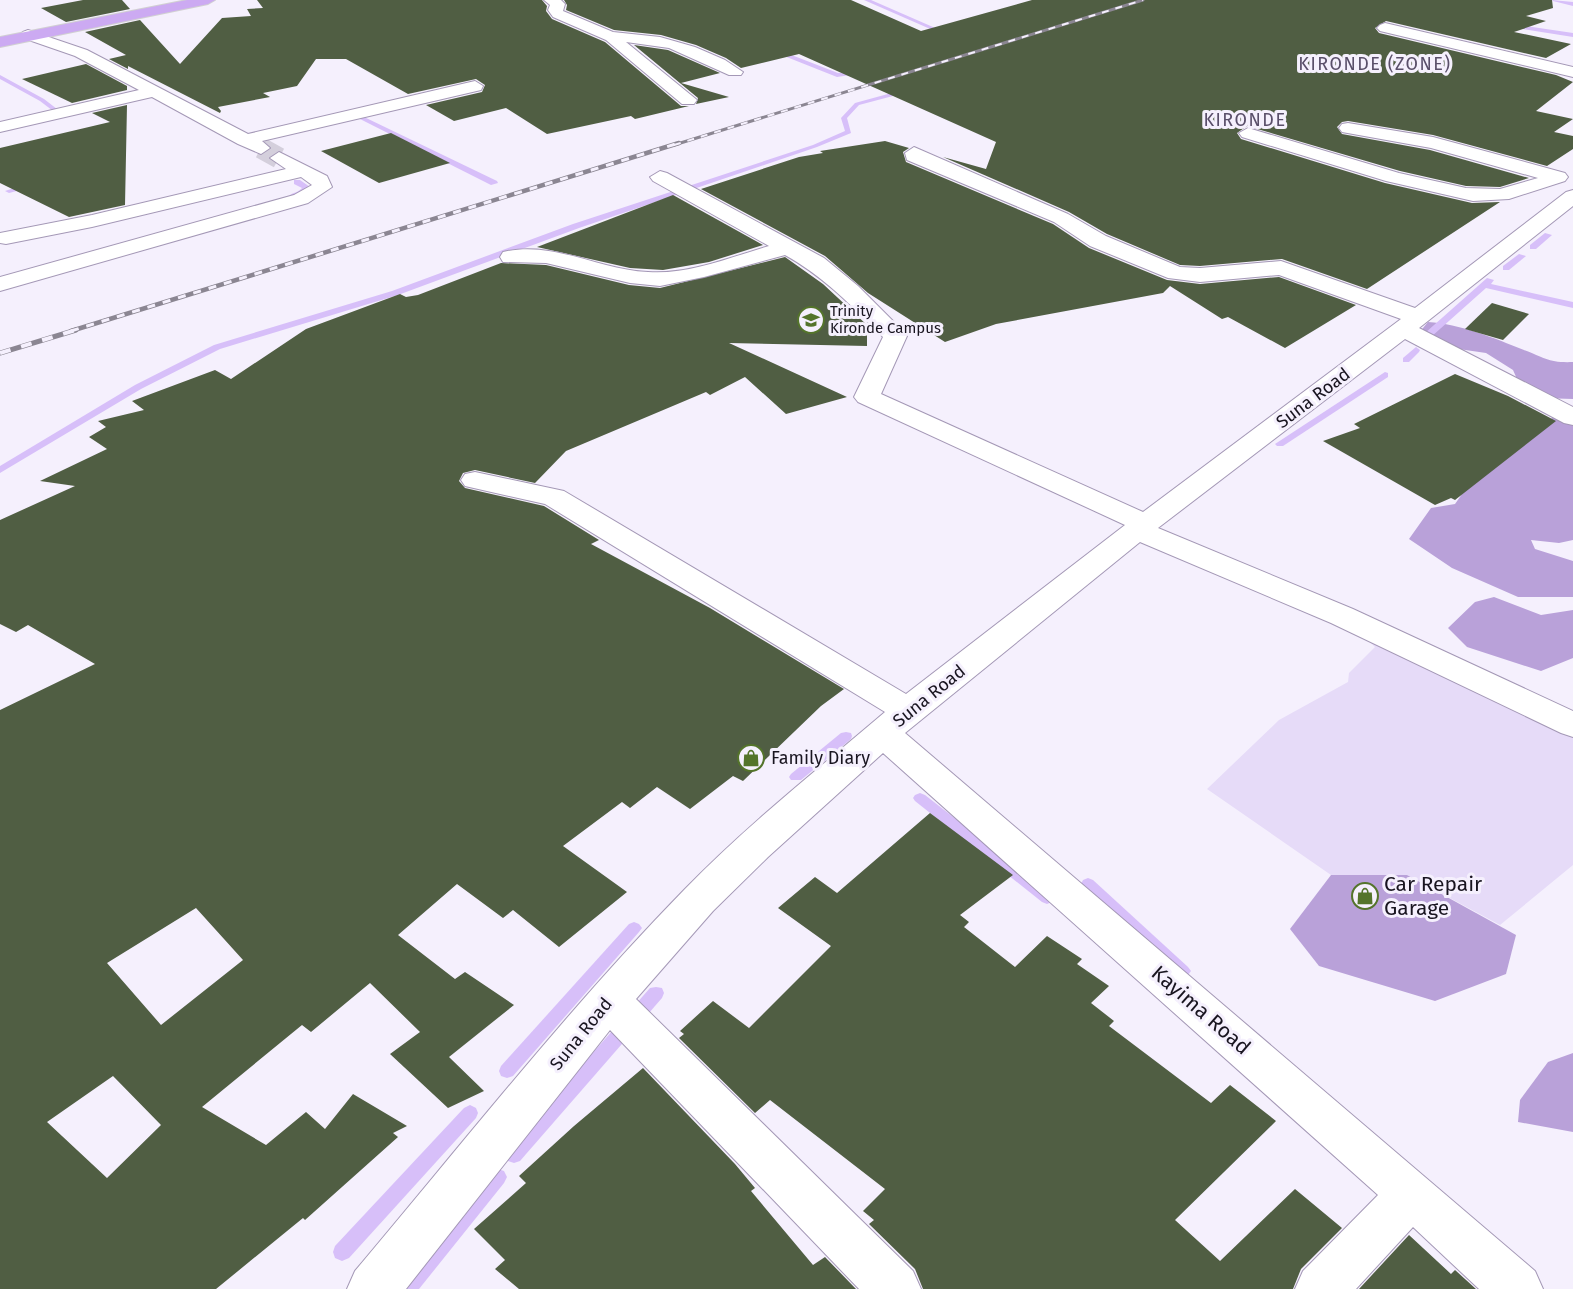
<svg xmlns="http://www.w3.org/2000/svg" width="1573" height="1289" viewBox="0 0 1573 1289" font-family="'Fira Sans',sans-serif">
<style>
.green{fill:#e6dbf8}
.forest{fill:#b9a1d9}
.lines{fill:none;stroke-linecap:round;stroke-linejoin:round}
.stream{fill:#d7bff9;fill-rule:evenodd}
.building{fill:#505e43;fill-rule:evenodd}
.minor-tunnel{stroke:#d4cfdc;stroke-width:21;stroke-dasharray:21 10;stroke-linecap:butt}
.minor-casing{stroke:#a498b6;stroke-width:2}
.major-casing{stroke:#d1d0d2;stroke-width:2}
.minor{fill:#fff;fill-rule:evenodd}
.major{fill:#ccaaf2;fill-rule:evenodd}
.rail-far2-casing{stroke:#8b8692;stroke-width:3}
.rail-far1-casing{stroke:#8b8692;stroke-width:4.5}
.rail-casing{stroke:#8b8692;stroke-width:5}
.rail-far2{stroke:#f5f0fd;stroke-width:2;stroke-dasharray:7;stroke-linecap:butt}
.rail-far1{stroke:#f5f0fd;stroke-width:3;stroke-dasharray:8;stroke-linecap:butt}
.rail{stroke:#f5f0fd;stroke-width:4;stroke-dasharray:11;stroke-linecap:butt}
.labels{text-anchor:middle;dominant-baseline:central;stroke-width:6;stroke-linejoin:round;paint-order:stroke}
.far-poi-label{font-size:15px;fill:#191520;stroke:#f5f0fd;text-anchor:start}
.far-quarter-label{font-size:18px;letter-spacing:1.5px;fill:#5a4f6a;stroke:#f5f0fd}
.street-label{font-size:18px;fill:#191520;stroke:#f5f0fd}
.poi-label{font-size:18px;fill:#191520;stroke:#f5f0fd;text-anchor:start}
.near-poi-label{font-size:21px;fill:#191520;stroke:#f5f0fd;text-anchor:start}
.near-street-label{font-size:21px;fill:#191520;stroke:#f5f0fd}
</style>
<rect width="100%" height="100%" fill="#f5f0fd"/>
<!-- green -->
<path class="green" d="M1362,634L1573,733V865L1500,925L1407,875H1331L1207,789L1279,720L1348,682L1349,673L1375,647Z"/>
<!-- forest -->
<g class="forest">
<path d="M1428,322C1460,324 1494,338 1524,350C1545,358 1549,363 1573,362V399L1542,398L1521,388L1513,370L1486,353L1445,347L1418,334Z"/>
<path d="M1564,409H1573V540L1559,543L1531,540L1535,549L1573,561V597H1518L1452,568L1409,539L1431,508L1455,504L1474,477Z"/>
<path d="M1494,597L1541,615L1573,610V658L1541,671L1467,647L1448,628L1475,602Z"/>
<path d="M1331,875H1407L1516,935L1506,974L1435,1001L1319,966L1290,929Z"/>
<path d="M1573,1053V1132L1518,1122L1520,1100L1548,1062Z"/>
</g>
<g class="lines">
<!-- stream -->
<g class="stream">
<path d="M864,0H871L949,34L944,35Z"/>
<path d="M1552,0L1573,2V6L1553,1Z"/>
<path d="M1512,24L1573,33V37L1510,27Z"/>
<path d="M776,49L838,73L861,71L864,73L837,77L774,52Z"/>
<path d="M0,75L44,99L66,116L61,117L40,101L0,79Z"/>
<path d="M906,89L908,92L859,105L847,118L851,133L817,147L579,228L398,295L220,349L141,389L0,473V466L135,385L214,345L392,291L573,224L813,145L845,131L841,118L855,103Z"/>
<path d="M362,116L497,181L498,183L491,185L360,119L359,118Z"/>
<path d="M294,180H300L310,187L305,195L293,198L289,196C293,192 298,193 302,188L294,184Z"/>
<path d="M29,183L33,185L32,187L9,193L5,191Z"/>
<path d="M1545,233L1552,235L1536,249H1530V245Z"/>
<path d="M1519,254L1526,256L1509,270H1503V266Z"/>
<path d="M1487,278L1494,280L1491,284L1573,302V308L1486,288L1431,337H1425V333Z"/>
<path d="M1416,347L1420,350L1419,352L1409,362H1403V358Z"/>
<path d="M1385,372L1388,373V377L1283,446H1277L1275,444Z"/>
<path d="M846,732L851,733L852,736L851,739L801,780H791L789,777L791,774L841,733Z"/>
<path d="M920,793L925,795L1052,894L1054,898L1052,902L1047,904L1042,902L915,801L913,798L915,795Z"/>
<path d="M1088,878L1093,880L1188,967L1191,971L1188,975L1183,977L1178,975L1083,888L1081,884L1083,880Z"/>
<path d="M634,922L639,924L642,928L639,932L513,1076L507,1078L501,1076L499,1071L501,1066L629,924Z"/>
<path d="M656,987L662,988L664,993L662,998L520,1161L514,1163L508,1161L505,1155L508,1149L650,988Z"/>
<path d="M470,1105L476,1108L478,1113L476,1118L349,1258L342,1261L335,1258L333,1252L335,1246L464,1108Z"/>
<path d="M498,1169L504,1171L507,1177L504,1183L419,1289H398L400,1282L492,1171Z"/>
</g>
</g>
<!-- building -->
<g class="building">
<path d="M83,0H122L130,9L66,22L41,8Z"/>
<path d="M257,0H542L547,6L546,11L552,19L605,42L681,106H689L635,119L631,116L547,134L506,108L454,121L426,105L482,92L485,85L476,79L408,94L346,59H316L297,86L263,93L270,97L218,107L221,111L220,113L128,66V69L109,59L126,55L85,32L140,20L180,64L222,18L251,16L247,9L263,8Z"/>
<path d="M564,0H851L921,31L1032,0H1552L1553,8L1526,16L1546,21L1514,32L1571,44L1546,58L1386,21L1375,28L1379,33L1556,75L1573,82L1536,111L1573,119L1554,132L1573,136V149L1547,166L1433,135L1348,121L1342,122L1337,127L1342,134L1430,150L1529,178L1500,187L1466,186L1400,171L1247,126L1237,133L1241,139L1385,183L1472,203L1500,202L1367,289L1282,259L1200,266L1180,265L1107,234L1069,212L943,157L986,169L996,142L799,54L741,68L726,58L696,45L661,35L614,30L566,10L567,5Z"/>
<path d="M634,45L668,50L720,73L681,83L729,97L696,104L698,98Z"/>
<path d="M86,64L127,86V90L72,103L22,79Z"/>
<path d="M127,105L125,205L69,217L0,183V148L110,122L92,113Z"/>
<path d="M391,133L450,163L379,183L321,151Z"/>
<path d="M885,141L909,148L903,152L906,162L1053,224L1089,248L1167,280L1200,284L1279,277L1356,305L1285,348L1228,317L1222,319L1170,286L1163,293L996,324L945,342L868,293L825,256L701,189L799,157L823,153L820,151Z"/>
<path d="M673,195L763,245L709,262L663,270L630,268L537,247Z"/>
<path d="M785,257L823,284L867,325V346L729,343L847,397L786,414L745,377L710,395L706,392L566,451L535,483L475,470L463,473L459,481L465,488L544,506L599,540L591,544L710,608L844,689L821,706L743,781L733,776L690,809L657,787L630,808L622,802L563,846L627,892L559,947L513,910L503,918L457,884L398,935L455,979L465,972L514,1005L449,1057L484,1091L448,1108L390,1054L420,1032L370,983L311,1032L302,1025L202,1107L266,1145L306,1112L325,1129L353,1094L407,1126L393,1133L398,1137L305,1220L303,1218L216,1289H0V710L95,664L28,625L16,632L0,624V520L75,486L40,481L107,449L89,437L106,427L98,421L144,410L132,401L215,370L231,379L306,329L400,294L406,297L418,295L501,263L546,265L629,285L660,288ZM196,908L243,960L161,1025L107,963ZM113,1076L161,1125L107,1178L47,1122Z"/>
<path d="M1492,303L1529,314L1503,340L1465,329Z"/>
<path d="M1455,374L1508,396L1556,421L1455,500L1451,498L1435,505L1323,441L1360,428L1354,424Z"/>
<path d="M930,813L1013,875L960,915L969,922L964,927L1015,967L1047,936L1082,959L1077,964L1109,986L1091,1003L1114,1021L1109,1026L1211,1103L1230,1085L1276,1121L1175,1220L1220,1261L1295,1189L1342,1228L1301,1269L1293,1289H923L915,1269L869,1224L874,1220L863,1211L885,1189L770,1100L755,1113L679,1038L684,1034L680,1031L713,1001L749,1028L831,946L778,908L815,877L837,893Z"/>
<path d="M643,1068L735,1164L755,1188L751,1191L813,1265L825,1257L856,1289H519L495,1269L505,1260L474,1229L526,1183L519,1176L574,1126Z"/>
<path d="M1409,1235L1451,1274L1455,1270L1476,1289H1359Z"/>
</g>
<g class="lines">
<!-- minor-tunnel -->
<path class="minor-tunnel" d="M261,148L279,158"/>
<defs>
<g id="minor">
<path d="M544,0H561L565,4L563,11L613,32L660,37L695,47L725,60L743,72L741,75H729L669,48L626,42L697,100L694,104H682L606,40L553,17L548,10L550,5Z"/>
<path d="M1385,23L1573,67V77L1380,31L1377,28L1380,25Z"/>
<path d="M28,30L87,50L248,134L475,81L483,86L481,90L262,141L270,148L261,154L238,144L152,97L0,132V122L139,90L75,56L23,38L20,35L23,32Z"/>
<path d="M1348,123L1433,137L1565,173L1568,177L1565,181L1509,199L1473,201L1386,181L1242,137L1239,133L1248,128L1399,173L1466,188L1500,189L1538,178L1431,148L1342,132L1339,128L1342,124Z"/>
<path d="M914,147L1068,214L1106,236L1180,267L1200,268L1281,261L1415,308L1566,192L1573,190V206L1419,328L1573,407V425L1564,423L1405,339L1158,528L1353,609L1573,711V737L1561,733L1331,623L1140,542L905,733L1535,1271L1543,1289H1479L1413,1227L1356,1289H1295L1303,1271L1378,1195L883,753L768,857L713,911L636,999L913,1271L921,1289H859L610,1030L406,1289H347L355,1271C463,1143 567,1010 684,890C746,826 817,770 885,712L545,504L465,486L461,480L465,474L475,472L564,491L906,694L1125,525L858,402L854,397L883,337C852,306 823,276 785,255L704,277L660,286L630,283L546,263L503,262L500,257L503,252C553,240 599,270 648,272C688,275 731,257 769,246L653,181L650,177L660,171L667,173L824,258L858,286L903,331L907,336L881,394L1143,512L1401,319L1279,275L1200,282L1168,278L1090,246L1054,222L907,160L905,153Z"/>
<path d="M279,152L327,176L332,187L308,203L0,291V277L294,195L312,185L301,177L92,227L6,244L0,243V233L92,215L286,169L270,158Z"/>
</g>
<path id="major" d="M187,0H215L208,4L0,47V37Z"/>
</defs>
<!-- minor casing -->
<use href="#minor" class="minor-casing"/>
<!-- major casing -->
<use href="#major" class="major-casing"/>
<!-- minor -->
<use href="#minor" class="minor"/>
<!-- major -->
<use href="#major" class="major"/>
<defs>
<path id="rail-far2" d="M674,145L1143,0"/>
<path id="rail-far1" d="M71,331L679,143"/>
<path id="rail" d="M0,353L76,330"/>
</defs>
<!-- rail-far2 casing -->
<use href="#rail-far2" class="rail-far2-casing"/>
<!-- rail-far1 casing -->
<use href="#rail-far1" class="rail-far1-casing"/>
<!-- rail casing -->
<use href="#rail" class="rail-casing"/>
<!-- rail-far2 -->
<use href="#rail-far2" class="rail-far2"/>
<!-- rail-far1 -->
<use href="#rail-far1" class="rail-far1"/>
<!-- rail -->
<use href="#rail" class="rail"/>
</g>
<!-- icons -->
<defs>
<symbol id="school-ring" viewBox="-11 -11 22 22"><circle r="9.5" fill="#f5f0fd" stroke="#54742b" stroke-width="1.5"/><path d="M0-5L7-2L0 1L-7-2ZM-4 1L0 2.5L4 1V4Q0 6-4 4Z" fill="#54742b"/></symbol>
<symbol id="shop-ring" viewBox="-11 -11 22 22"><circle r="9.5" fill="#f5f0fd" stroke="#54742b" stroke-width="1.5"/><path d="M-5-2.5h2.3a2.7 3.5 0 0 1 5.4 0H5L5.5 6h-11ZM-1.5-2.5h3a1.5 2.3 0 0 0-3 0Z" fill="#54742b"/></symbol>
</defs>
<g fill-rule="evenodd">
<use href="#school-ring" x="796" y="305" width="30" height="30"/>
<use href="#shop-ring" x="736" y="743" width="30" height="30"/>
<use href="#shop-ring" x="1350" y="881" width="30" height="30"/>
</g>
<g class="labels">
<!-- far-poi labels -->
<g class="far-poi-label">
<text x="830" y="311">Trinity<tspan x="830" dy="17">Kironde Campus</tspan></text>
</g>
<!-- far-quarter labels -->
<g class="far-quarter-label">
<text x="1375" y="64">KIRONDE (ZONE)</text>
<text x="1245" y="120">KIRONDE</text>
</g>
<!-- street labels -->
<g class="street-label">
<text transform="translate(1313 398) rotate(-37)">Suna Road</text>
<text transform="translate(929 696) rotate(-39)">Suna Road</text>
<text transform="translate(581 1034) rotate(-51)">Suna Road</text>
</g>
<!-- poi labels -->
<g class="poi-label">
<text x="771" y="758">Family Diary</text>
</g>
<!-- near-poi labels -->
<g class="near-poi-label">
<text x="1384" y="884">Car Repair<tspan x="1384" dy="24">Garage</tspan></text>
</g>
<!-- near-street labels -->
<g class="near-street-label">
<text transform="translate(1201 1010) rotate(41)">Kayima Road</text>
</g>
</g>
</svg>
